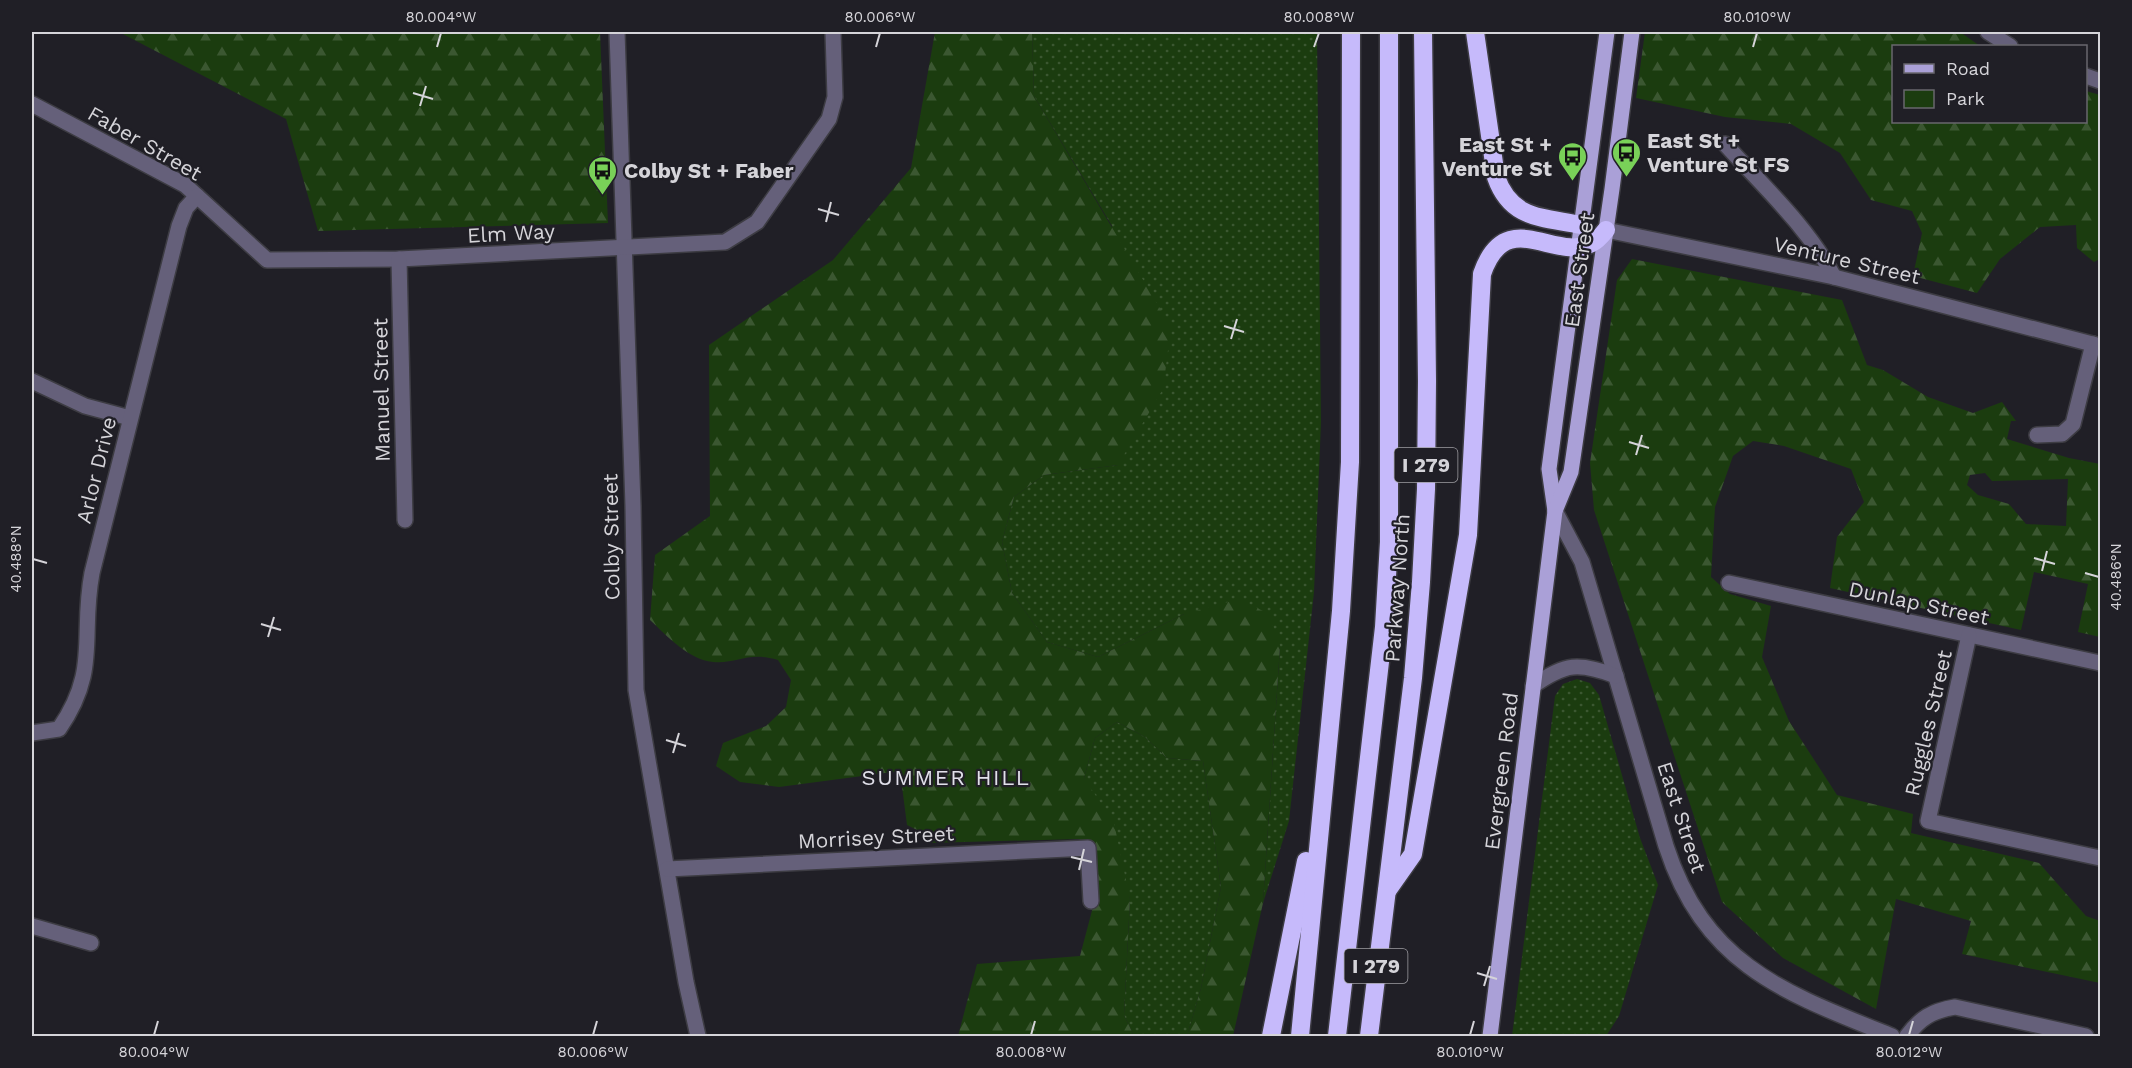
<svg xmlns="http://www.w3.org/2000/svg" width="2132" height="1068" viewBox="0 0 2132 1068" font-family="'Work Sans',sans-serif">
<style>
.green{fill:url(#green-dots)}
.forest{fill:url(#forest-firs);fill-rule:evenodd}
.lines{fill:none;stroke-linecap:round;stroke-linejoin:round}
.minor-casing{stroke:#3d3c43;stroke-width:18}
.major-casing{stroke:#3d3c43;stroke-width:18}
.highway-casing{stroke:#3d3c43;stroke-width:21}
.minor{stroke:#65607a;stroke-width:15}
.major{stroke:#aaa0d7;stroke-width:15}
.highway{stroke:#c6bafb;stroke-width:18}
.ticks{fill:none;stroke:#d5d4d9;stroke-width:2}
.labels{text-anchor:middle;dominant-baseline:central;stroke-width:4.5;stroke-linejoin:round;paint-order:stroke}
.shield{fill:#201f26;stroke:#9f9ea3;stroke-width:1.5}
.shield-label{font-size:20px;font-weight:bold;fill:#d5d4d9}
.poi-label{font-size:21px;font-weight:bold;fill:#d5d4d9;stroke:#201f26;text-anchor:start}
.street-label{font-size:21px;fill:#d5d4d9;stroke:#201f26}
.neighbourhood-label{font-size:22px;letter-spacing:1.5px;fill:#e1e0ea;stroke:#201f26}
.neatline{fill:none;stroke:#d5d4d9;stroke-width:2}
.ticks-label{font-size:15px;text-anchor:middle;fill:#d5d4d9}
</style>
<defs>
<pattern id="green-dots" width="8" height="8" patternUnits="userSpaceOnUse" patternTransform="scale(1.5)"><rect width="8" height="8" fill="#1b3c0f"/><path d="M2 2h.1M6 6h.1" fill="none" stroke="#3b5731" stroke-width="1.8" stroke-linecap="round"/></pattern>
<pattern id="forest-firs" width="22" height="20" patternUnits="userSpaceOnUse" patternTransform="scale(1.5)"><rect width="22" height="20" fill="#1b3c0f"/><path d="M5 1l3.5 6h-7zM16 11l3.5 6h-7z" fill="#3b5731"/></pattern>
</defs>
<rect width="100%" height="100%" fill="#201f26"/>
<!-- green -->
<g class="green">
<path d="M1032,32H1317L1321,422L1314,592L1289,821L1263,903L1280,647L1184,614L1098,657L1047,642L1012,593L1002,542L1014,497L1044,475L1118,465L1112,226L1034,96Z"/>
<path d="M1577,679L1590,683L1599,695L1640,838L1658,885L1619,1016L1606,1036H1512L1555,696L1563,684Z"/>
<path d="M1117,722L1145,737L1167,758L1203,761L1221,887L1201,988L1187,1036H1134L1124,1015L1130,899L1084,778L1095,738Z"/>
</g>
<!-- forest -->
<g class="forest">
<path d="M119,32H600L608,223L318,231L286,119Z"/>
<path d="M935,32H1032L1034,96L1171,327L1163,389L1118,465L1044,475L1014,497L1002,542L1012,593L1047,642L1098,657L1184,614L1239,599L1269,614L1280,646L1263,903L1233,1036H1187L1201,988L1221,887L1203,761L1167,758L1145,737L1117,722L1095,738L1084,778L1114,823L1130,899L1124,1015L1134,1036H958L977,964L1080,956L1094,903L1090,850L1079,839L928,843L927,835L907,825L900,771L779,787L740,782L716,766L723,743L766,726L786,707L791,680L778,660C748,651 738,664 713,662C689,660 667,636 650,620L655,555L710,516L709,345L833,260L911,168Z"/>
<path d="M1645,32H1960L1980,46H1894V122H2086V91L2100,95V259L2094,262L2077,248L2076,225L2040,227L2000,259L1977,293L1913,276L1922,233L1912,211L1871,200L1840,153L1791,124L1725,117L1636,98Z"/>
<path d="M1632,259L1842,300L1867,365L1883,370L1928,397L1973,413L2002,402L2016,421H2011L2007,439L2069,458L2100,464V637L2078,632L2088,584L2034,572L2021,630L1830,588L1837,537L1864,502L1851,469L1784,446L1753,441L1733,456L1715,507L1711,577L1730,594L1771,606L1762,657L1789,721L1837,795L1913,814L1911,833L2039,863L2086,916L2100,921V983L1962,954L1971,921L1896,899L1876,1009L1783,958L1722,902L1594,510L1590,463L1617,280ZM1985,473L1992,481L2068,479L2066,526L2026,524L2009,504L1978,495L1967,485L1970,475Z"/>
</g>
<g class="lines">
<defs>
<g id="minor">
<path d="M617,32L633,506L636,690L686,982L698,1036"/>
<path d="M1988,32L2010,46"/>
<path d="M2086,76L2100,81"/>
<path d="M32,104L185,185L267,260L399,259L725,242L757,222L829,119L835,97L833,32"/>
<path d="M1725,144C1763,186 1808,227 1834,277"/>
<path d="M1606,230L1834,277L2100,346"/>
<path d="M399,259L405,520"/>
<path d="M32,381L85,406L130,418"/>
<path d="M2037,435L2062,434L2073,424L2093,344"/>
<path d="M1555,511L1582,562L1666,846C1705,966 1785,993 1892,1036"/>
<path d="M1729,583L2100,663"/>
<path d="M1969,635L1928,821L2100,858"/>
<path d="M1533,686C1565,663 1579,662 1616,676"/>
<path d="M32,733L59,729C100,670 80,636 92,573L179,226L186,208L197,196"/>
<path d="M667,869L1088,848L1091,901"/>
<path d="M32,926L91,943"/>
<path d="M1907,1036C1920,1018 1932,1011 1955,1007L2086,1036"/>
</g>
<g id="major">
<path d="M1555,511L1549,469L1607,32"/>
<path d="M1490,1036L1555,511L1571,472L1612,189L1632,32"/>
</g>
<g id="highway">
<path d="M1475,32L1496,177C1511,220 1543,217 1581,225"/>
<path d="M1387,891L1413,854L1468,535L1482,274C1506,204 1555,263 1592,243C1597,241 1602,235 1606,230"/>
<path d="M1271,1036L1306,861"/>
<path d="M1300,1036L1341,611L1350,462L1351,32"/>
<path d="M1337,1036L1384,627L1389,542V32"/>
<path d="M1369,1036L1413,678L1421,582L1426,489L1427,381L1423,32"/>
</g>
</defs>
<!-- minor casing -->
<use href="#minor" class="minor-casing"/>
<!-- major casing -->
<use href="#major" class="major-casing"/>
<!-- highway casing -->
<use href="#highway" class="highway-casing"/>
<!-- minor -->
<use href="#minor" class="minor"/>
<!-- major -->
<use href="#major" class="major"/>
<!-- highway -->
<use href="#highway" class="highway"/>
</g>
<!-- ticks -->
<path class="ticks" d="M437,47L441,33M876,47L880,33M1314,47L1319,33M1753,47L1757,33M413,93L433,99M420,106L426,86M818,209L839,215M826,222L831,202M1224,326L1244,332M1231,339L1237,319M1629,442L1649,448M1636,455L1642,435M2034,558L2055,564M33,559L47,563M2042,571L2047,551M2085,573L2099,577M261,624L281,630M268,637L274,617M666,740L686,746M673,753L679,733M1071,857L1092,862M1079,870L1084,849M1477,973L1497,979M1484,986L1490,966M154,1035L158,1021M593,1035L597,1021M1031,1035L1035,1021M1470,1035L1474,1021M1909,1035L1913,1021"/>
<!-- icons -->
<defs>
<symbol id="bus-pin" viewBox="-11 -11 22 30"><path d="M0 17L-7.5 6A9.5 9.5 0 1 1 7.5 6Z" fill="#79d158" stroke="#201f26"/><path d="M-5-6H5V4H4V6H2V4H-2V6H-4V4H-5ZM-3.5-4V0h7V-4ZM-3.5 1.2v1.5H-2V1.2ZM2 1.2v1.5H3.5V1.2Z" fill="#111"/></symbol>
</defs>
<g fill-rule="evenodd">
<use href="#bus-pin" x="1610" y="136" width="33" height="45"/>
<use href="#bus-pin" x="1556" y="140" width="33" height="45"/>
<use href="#bus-pin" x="586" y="154" width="33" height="45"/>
</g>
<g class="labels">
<!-- shield labels -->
<g class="shield">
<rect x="1394.5" y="448" width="63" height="34" rx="4.5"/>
<rect x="1344.5" y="949" width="63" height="34" rx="4.5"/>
</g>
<g class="shield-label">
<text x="1426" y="465">I 279</text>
<text x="1376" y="966">I 279</text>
</g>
<!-- poi labels -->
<g class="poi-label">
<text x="1647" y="140">East St +<tspan x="1647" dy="24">Venture St FS</tspan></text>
<text x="1552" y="144" text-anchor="end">East St +<tspan x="1552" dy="24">Venture St</tspan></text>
<text x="624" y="170">Colby St + Faber</text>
</g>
<!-- street labels -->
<g class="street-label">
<text transform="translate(145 143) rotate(30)">Faber Street</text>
<text transform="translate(511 233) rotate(-3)">Elm Way</text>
<text transform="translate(1847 260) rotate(13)">Venture Street</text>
<text transform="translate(1579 270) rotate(-82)">East Street</text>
<text transform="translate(381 390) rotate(-91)">Manuel Street</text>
<text transform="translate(96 470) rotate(-76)">Arlor Drive</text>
<text transform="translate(611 537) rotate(-91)">Colby Street</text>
<text transform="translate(1397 588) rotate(-86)">Parkway North</text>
<text transform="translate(1919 603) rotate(12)">Dunlap Street</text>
<text transform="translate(1928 723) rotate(-77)">Ruggles Street</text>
<text transform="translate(1501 771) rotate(-83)">Evergreen Road</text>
<text transform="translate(1682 817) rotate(72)">East Street</text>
<text transform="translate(876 837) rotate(-3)">Morrisey Street</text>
</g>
<!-- neighbourhood labels -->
<g class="neighbourhood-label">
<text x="946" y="777">SUMMER HILL</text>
</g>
</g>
<!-- border -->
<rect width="2132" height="1068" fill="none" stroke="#201f26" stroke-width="66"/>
<!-- legend -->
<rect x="1892" y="45" width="195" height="78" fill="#201f26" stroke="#68676e" stroke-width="1.5"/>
<rect x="1904" y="64" width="30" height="9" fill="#aaa0d7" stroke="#68676e" stroke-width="1.5"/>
<text x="1946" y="75" font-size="18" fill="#d5d4d9">Road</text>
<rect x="1904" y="90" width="30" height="18" fill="#1b3c0f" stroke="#68676e" stroke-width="1.5"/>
<text x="1946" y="105" font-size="18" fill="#d5d4d9">Park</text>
<rect x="33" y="33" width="2066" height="1002" class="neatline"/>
<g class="ticks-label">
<text x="441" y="22">80.004°W</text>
<text x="880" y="22">80.006°W</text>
<text x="1319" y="22">80.008°W</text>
<text x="1757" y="22">80.010°W</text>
<text transform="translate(16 559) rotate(-90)" y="5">40.488°N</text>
<text transform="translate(2116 577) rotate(-90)" y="5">40.486°N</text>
<text x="154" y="1057">80.004°W</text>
<text x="593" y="1057">80.006°W</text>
<text x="1031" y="1057">80.008°W</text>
<text x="1470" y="1057">80.010°W</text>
<text x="1909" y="1057">80.012°W</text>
</g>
</svg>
